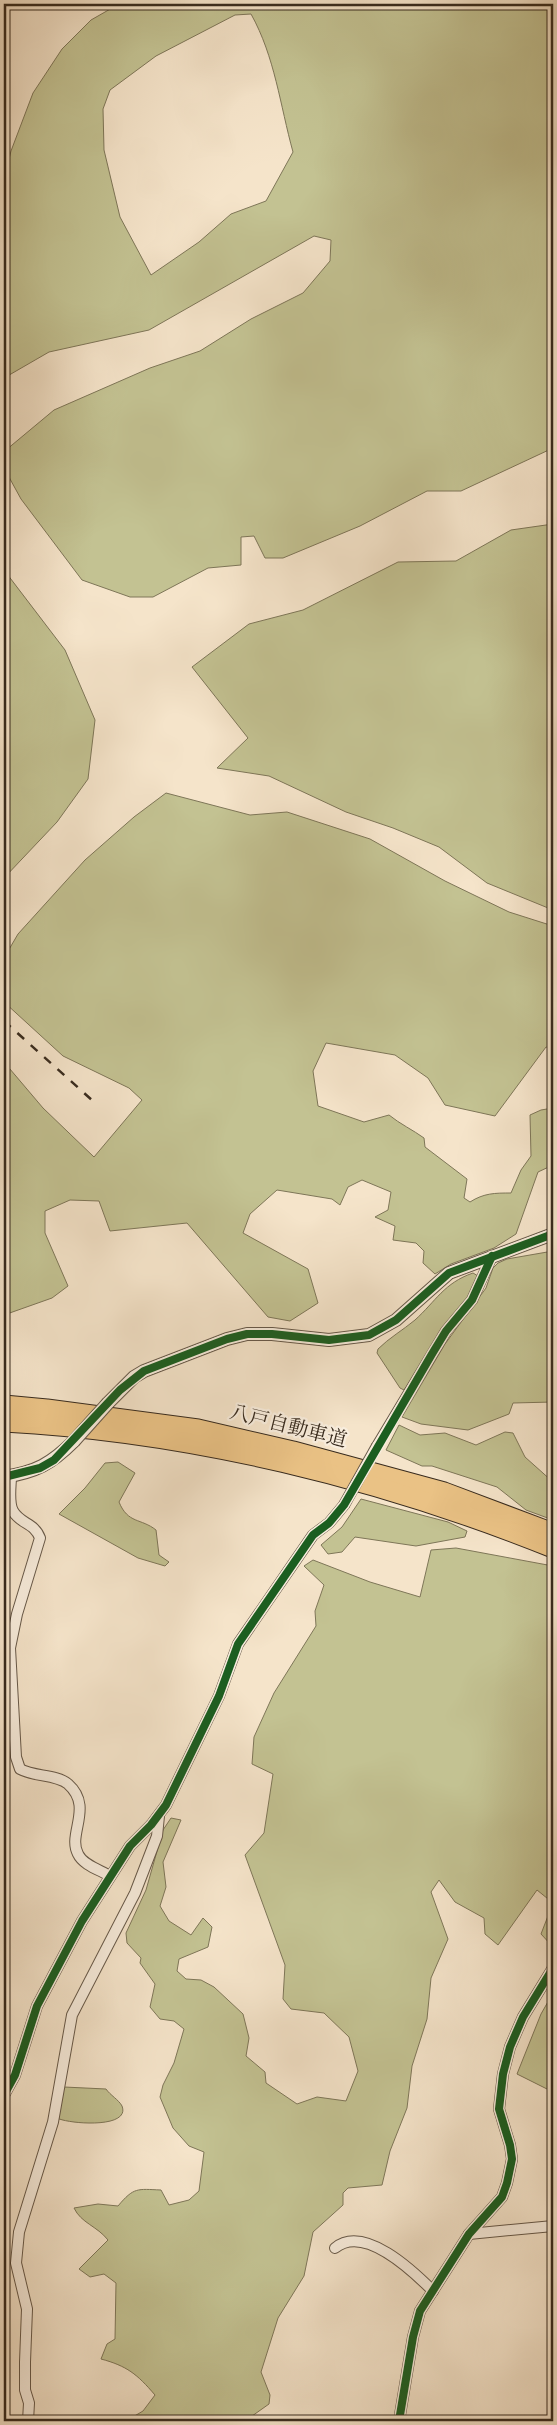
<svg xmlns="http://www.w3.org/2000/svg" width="557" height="2425" viewBox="0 0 557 2425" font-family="'Libre Bodoni','Noto Serif JP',serif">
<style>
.green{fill:#c3c292;stroke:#7e7658;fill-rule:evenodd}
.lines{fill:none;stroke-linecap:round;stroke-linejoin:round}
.minor-casing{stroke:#675949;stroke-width:12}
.tertiary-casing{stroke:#675949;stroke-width:14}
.motorway-casing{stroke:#382b1e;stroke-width:21}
.minor{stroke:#f8eddd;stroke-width:10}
.tertiary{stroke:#f8eddd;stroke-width:12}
.motorway{stroke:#eac285;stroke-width:19}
.rail{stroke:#382b1e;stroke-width:2.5;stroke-dasharray:9 9;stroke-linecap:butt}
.minor-bridge-casing{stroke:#675949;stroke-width:12;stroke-linecap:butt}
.tertiary-bridge-casing{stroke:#675949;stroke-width:14;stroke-linecap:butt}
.minor-bridge{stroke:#f8eddd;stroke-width:10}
.tertiary-bridge{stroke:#f8eddd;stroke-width:12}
.cycleway-casing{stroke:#f8eddd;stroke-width:11}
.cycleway{stroke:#1b5e20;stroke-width:8}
.labels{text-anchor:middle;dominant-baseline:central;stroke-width:4.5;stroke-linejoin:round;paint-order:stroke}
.street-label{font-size:20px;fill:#382b1e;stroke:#f8eddd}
</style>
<rect width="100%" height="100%" fill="#f5e4ca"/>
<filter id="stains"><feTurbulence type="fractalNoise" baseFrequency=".004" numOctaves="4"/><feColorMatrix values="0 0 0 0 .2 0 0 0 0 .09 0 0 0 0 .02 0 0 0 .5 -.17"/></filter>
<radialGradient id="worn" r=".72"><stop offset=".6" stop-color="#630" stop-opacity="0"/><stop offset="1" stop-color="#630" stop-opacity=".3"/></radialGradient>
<!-- green -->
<g class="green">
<path d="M119,4H553V448L461,491H427L360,526L283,558H265L254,536L241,537V565L208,568L153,597H130L82,580L21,499L4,468L6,450L54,410L150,368L200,351L251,319L303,293L330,261L331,240L314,236L149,330L49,352L4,378V179L11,151L33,93L62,49L91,20ZM251,14C275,57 280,105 293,152L266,201L231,214L199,242L151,275L120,217L104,150L103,109L110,90L156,56L235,15Z"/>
<path d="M553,524V910L487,883L439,847L393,828L346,812L269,776L217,768L248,738L192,667L249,624L303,610L398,562L456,561L511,530Z"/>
<path d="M4,570L65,650L95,720L88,779L57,822L4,878Z"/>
<path d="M166,793L250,815L287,812L370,839L445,881L509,912L553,926V1048L546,1047L495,1116L445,1105L428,1078L395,1055L326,1043L313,1071L318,1106L364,1122L389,1115C400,1124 413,1130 424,1138L425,1147L467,1179L464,1198L470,1202C484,1193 495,1193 511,1193L521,1170L531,1156L530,1115L541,1110L553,1108V1165L538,1172L516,1234L494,1248L451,1264L435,1274L423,1263L424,1251L416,1243L393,1240L395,1226L375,1217L388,1210L391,1192L362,1180L348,1187L340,1205L332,1199L277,1190L250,1214L243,1233L308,1269L318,1303L290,1321L268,1317L187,1223L110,1231L99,1201L70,1200L45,1211V1233L68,1286L52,1298L4,1315V1062L43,1108L94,1157L142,1100L129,1088L63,1056L4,1002V958L18,934L85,860L134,817Z"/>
<path d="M553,1251V1402L513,1403L509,1414L468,1430L421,1424L402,1417L445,1344L486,1288L493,1268L498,1263L507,1259Z"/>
<path d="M473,1273L478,1276L471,1297L404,1390L400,1388L377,1353L378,1349C389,1338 403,1330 415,1320C436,1301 444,1283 473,1273Z"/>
<path d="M399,1425L420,1435L445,1433L476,1445L505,1432L513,1433L525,1457L553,1482V1520L526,1510L497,1487L432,1466H422L386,1450Z"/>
<path d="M118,1462L135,1473L119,1502C128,1524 141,1518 156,1530L159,1555L169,1562L165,1566L138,1558L59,1514L85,1488L105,1463Z"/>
<path d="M361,1499L448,1522L467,1531L465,1537L416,1546L355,1537L342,1552L328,1554L321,1545L342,1527Z"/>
<path d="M456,1548L553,1566V1947L541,1934L553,1903L537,1890L498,1945L485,1934L484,1918L455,1902L439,1880L431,1892L448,1939L431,1978L427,2019L412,2066L407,2108L390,2151L382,2185L348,2188L343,2193V2205L313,2232L304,2276L278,2318L261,2372L270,2395L269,2404L245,2421H126L143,2411L155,2395C137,2374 127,2366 101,2359L107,2344L115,2339L116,2283L104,2274L90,2277L79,2269L108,2240C97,2226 81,2223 74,2208L98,2204L118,2206C134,2187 137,2189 161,2190L169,2205L189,2200L199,2191L204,2152L189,2146L173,2128L160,2097L163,2085L174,2063L184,2029L174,2021L160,2019L150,2007L155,1984L140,1963L141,1958L127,1943L126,1933L146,1890L163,1830L171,1818L181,1820L163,1862L166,1887L160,1906L169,1921L191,1935L203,1918L212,1927L208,1947L179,1959L177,1971L186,1979L201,1980L214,1987L243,2014L249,2038L246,2056L265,2072L266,2083L297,2104L317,2097L346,2101L358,2071L349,2037L324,2013L291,2009L283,1999L285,1965L245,1855L264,1833L273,1774L252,1764L254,1737L274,1693L316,1626L315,1611L324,1585L304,1566L313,1560L370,1582L420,1597L431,1550Z"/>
<path d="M4,1624H7L4,1652L7,1718H4Z"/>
<path d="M553,1993V2092L517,2074L541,2014Z"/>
<path d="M64,2087L106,2089C110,2095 119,2100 122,2106C131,2129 68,2124 57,2118Z"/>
</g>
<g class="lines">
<defs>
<g id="minor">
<path d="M377,1446L446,1331L472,1300L492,1256"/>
<path d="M11,1476C11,1486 8,1502 13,1511C20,1524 35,1523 40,1538L17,1614L10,1648L16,1757L20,1769C34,1777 56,1774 68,1784C94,1807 67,1834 78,1854C83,1865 100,1870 110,1876"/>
<path d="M4,2095L15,2075L37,2006L82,1921L130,1846L151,1825L166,1805L219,1696L238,1644L313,1535L329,1523L344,1505"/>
<path d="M469,2234L553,2226"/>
<path d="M335,2248C364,2224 413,2271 433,2291"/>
<path d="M28,2421L29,2403L25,2390V2362L27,2309L16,2263L19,2232L53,2122L72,2015L135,1893L157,1836L159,1816"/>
<path d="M399,2421L413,2337L420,2311L469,2234L502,2197L507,2183L512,2159L510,2145L499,2109L503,2074L510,2047L523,2017L553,1968"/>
</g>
<g id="tertiary">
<path d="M108,1403L134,1377L144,1371L227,1339L247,1334H272L329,1340L369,1335L396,1320L449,1273L553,1234"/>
<path d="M4,1477C36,1472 51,1464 74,1441"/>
</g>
<g id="motorway">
<path d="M4,1405L47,1409L198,1429L293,1451L444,1492L553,1533"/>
<path d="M4,1422C191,1432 379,1478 553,1548"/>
</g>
</defs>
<!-- minor casing -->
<use href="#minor" class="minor-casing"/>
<!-- tertiary casing -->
<use href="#tertiary" class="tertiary-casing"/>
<!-- motorway casing -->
<use href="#motorway" class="motorway-casing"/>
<!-- minor -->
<use href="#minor" class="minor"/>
<!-- tertiary -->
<use href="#tertiary" class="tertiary"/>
<!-- motorway -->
<use href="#motorway" class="motorway"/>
<!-- rail -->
<path class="rail" d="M4,1021L93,1101"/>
<defs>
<path id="minor-bridge" d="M344,1505L377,1446"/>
<path id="tertiary-bridge" d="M74,1441L108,1403"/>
</defs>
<!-- minor-bridge casing -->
<use href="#minor-bridge" class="minor-bridge-casing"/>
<!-- tertiary-bridge casing -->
<use href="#tertiary-bridge" class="tertiary-bridge-casing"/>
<!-- minor-bridge -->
<use href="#minor-bridge" class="minor-bridge"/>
<!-- tertiary-bridge -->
<use href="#tertiary-bridge" class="tertiary-bridge"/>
<defs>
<g id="cycleway">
<path d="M4,1477L40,1468L54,1460L120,1390L144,1371L227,1339L247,1334H272L329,1340L369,1335L396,1320L449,1273L553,1234"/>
<path d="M4,2095L15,2075L37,2006L82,1921L130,1846L151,1825L166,1805L219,1696L238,1644L313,1535L329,1523L344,1505L432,1354L446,1331L472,1300L492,1256"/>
<path d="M399,2421L413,2337L420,2311L469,2234L502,2197L507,2183L512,2159L510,2145L499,2109L503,2074L510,2047L523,2017L553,1968"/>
</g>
</defs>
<!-- cycleway casing -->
<use href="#cycleway" class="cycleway-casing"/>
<!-- cycleway -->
<use href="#cycleway" class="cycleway"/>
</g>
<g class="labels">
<!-- street labels -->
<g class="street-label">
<text transform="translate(288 1427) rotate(14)">八戸自動車道</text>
</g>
</g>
<!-- margin -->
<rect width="557" height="2425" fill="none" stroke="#f5e4ca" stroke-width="20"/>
<rect x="5" y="5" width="547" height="2415" fill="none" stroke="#382b1e" stroke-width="2.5"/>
<rect x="10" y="10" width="537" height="2405" fill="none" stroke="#382b1e"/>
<rect width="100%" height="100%" filter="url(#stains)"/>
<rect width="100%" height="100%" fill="url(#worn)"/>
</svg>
